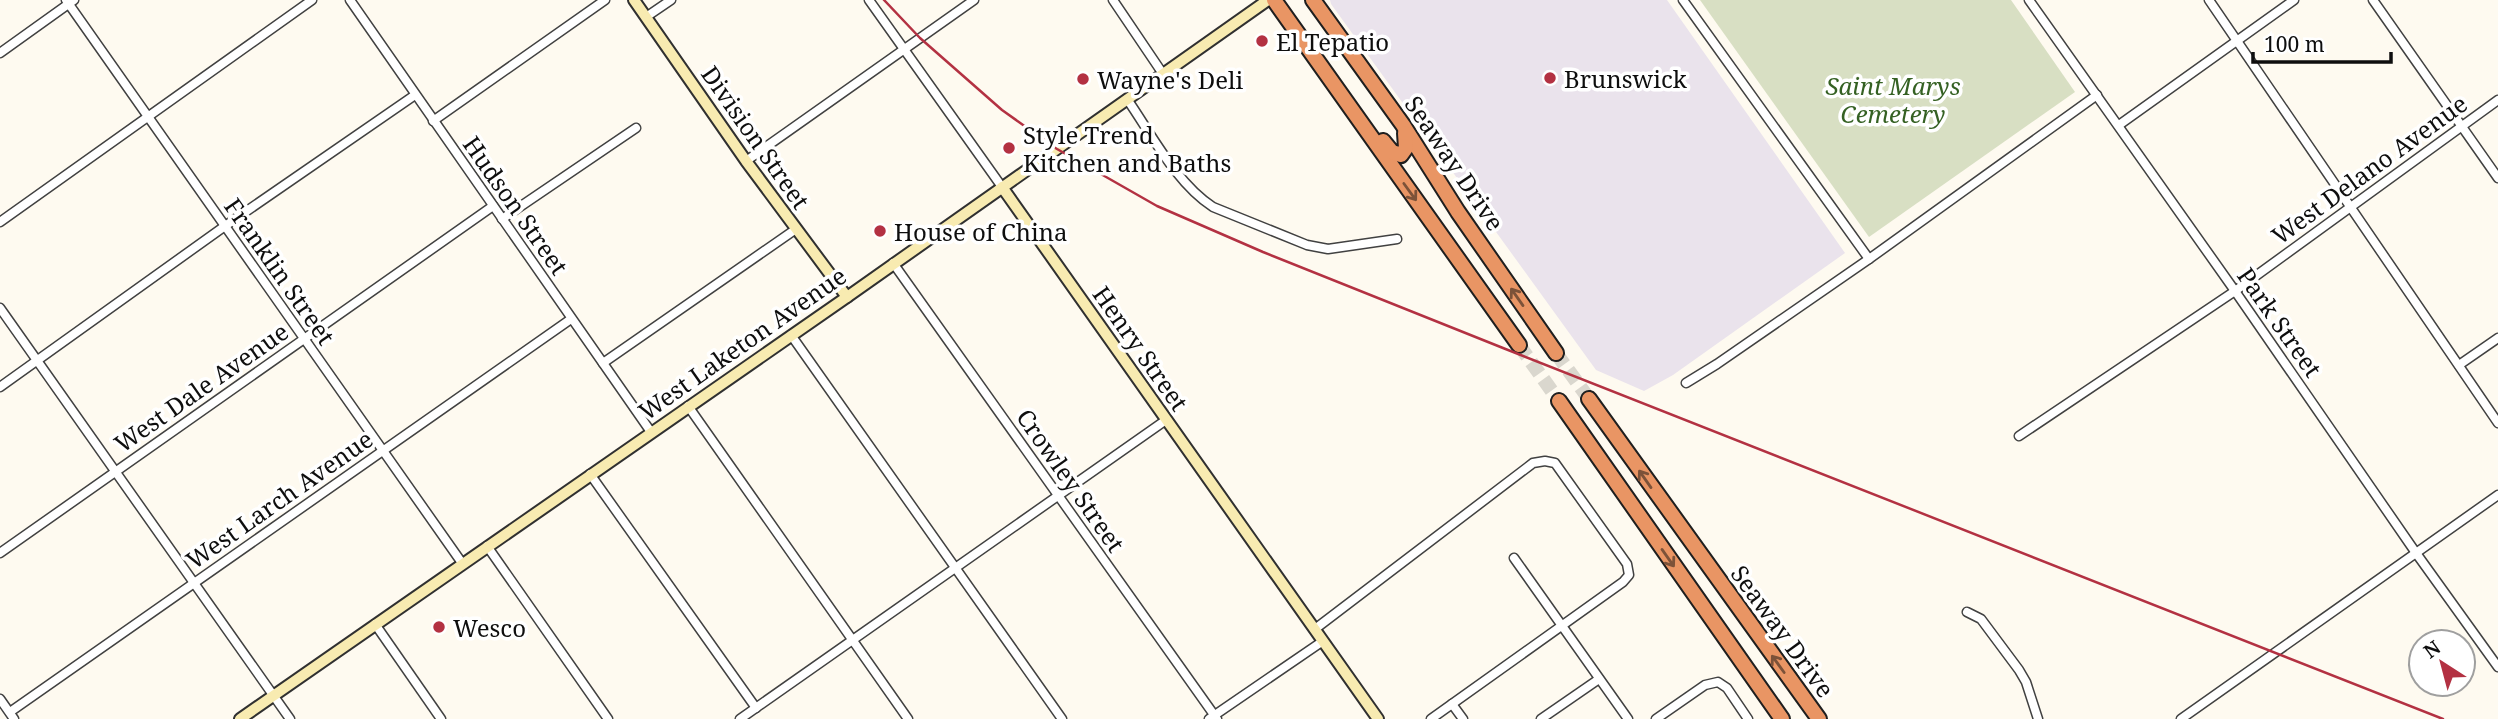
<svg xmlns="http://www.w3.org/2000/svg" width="2498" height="719" viewBox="0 0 2498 719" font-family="'Noto Serif',serif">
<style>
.industrial{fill:#eae3ec}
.cemetery{fill:#d8dfc3}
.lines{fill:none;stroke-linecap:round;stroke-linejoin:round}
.highway-tunnel{stroke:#dad7ce;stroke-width:14;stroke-dasharray:14 7;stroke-linecap:butt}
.street-casing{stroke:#414141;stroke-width:11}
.secondary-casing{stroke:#303030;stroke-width:14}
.highway-casing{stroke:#1f1f1f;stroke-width:18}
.street{stroke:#fff;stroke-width:8}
.secondary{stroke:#f8ebb1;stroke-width:10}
.highway{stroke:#e99564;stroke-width:14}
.rail{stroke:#b33142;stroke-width:2.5}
.oneway{stroke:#7c5239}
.poi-dot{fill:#b33142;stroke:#fff;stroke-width:2.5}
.labels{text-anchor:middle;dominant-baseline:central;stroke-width:7;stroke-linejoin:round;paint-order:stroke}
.poi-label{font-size:24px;fill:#0e0e0e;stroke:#fff;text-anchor:start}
.park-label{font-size:24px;font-style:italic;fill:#356123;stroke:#fff}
.street-label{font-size:24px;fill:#0e0e0e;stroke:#fff}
</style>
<rect width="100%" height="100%" fill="#fefaf0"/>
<!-- industrial -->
<path class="industrial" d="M1330,0H1667L1845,253L1673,375L1644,391L1596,370L1331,4Z"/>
<!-- cemetery -->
<path class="cemetery" d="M1700,0H2011L2075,92L1869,237Z"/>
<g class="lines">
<!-- highway-tunnel -->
<g class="highway-tunnel">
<path d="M1519,345L1559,401"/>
<path d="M1556,353L1589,399"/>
</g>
<defs>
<g id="street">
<path d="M66,0L462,563"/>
<path d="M350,0L651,432"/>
<path d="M869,0L1002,187"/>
<path d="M1113,0L1163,74"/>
<path d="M1683,0L1869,259"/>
<path d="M2029,0L2235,291L2416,553L2498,667"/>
<path d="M2209,0L2498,423"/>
<path d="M2373,0L2498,178"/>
<path d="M646,17L671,0"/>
<path d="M0,53L74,0"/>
<path d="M1127,99C1152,135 1176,183 1213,207L1307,245L1328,249L1397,239"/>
<path d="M433,121L605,0"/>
<path d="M2119,125L2294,0"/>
<path d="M746,161L974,0"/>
<path d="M502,219L636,128"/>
<path d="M0,222L312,0"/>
<path d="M893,263L1217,719"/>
<path d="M0,308L290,719"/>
<path d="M791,335L1062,719"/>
<path d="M603,363L796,229"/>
<path d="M2459,365L2498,338"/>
<path d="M1686,383L1717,364L1869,259L2097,95"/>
<path d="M0,387L225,226L415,95"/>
<path d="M688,406L908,719"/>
<path d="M2019,436L2235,291L2498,100"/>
<path d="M590,474L756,708"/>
<path d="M487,546L608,719"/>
<path d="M0,553L493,206"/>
<path d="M1514,558L1628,719"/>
<path d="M1967,612L1981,619L2019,670L2026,682L2038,719"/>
<path d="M375,624L441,719"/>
<path d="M1315,629L1533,463L1545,461L1555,463L1627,564L1629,575L1623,582L1431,719"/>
<path d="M0,699L14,719"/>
<path d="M1452,704L1463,719"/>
<path d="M10,712L571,319"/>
<path d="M740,719L1166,420"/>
<path d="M1209,719L1323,641"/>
<path d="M1541,719L1599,679"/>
<path d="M1656,719L1705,685L1718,682L1727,688L1748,719"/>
<path d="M2181,719L2498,495"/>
</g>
<g id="secondary">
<path d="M634,0L746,161L847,297"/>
<path d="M1002,187L1378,719"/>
<path d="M240,719L847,297L1268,0"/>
</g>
<g id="highway">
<path d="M1274,0L1519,345"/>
<path d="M1313,0L1403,125L1458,212L1556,353"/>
<path d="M1383,141L1392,152L1401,155L1406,148L1405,133"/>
<path d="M1589,399L1819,719"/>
<path d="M1559,401L1782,719"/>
</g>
</defs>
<!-- street casing -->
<use href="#street" class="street-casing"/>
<!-- secondary casing -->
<use href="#secondary" class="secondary-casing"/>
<!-- highway casing -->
<use href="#highway" class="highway-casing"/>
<!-- street -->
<use href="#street" class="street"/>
<!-- secondary -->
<use href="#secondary" class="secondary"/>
<!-- highway -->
<use href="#highway" class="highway"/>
<!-- rail -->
<path class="rail" d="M884,0L920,38L1002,110L1057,149L1157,206L1263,252L1503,348L2443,719"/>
</g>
<!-- one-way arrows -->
<defs><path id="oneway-shaft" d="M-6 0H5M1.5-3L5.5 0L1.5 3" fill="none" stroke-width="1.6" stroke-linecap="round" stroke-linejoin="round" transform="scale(1.75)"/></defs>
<g class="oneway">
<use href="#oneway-shaft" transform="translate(1410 192) rotate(54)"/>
<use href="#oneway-shaft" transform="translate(1517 297) rotate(-125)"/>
<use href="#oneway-shaft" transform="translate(1645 479) rotate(-125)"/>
<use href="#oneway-shaft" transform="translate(1668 558) rotate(55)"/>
<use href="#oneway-shaft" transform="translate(1778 664) rotate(-126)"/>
</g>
<!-- markers -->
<g class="poi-dot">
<circle cx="1262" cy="41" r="7"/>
<circle cx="1550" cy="78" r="7"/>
<circle cx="1083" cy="79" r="7"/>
<circle cx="1009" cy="148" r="7"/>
<circle cx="880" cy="231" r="7"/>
<circle cx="439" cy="627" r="7"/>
</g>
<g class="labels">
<!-- poi labels -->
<g class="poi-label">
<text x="1276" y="41">El Tepatio</text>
<text x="1564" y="78">Brunswick</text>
<text x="1097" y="79">Wayne's Deli</text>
<text x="1023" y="134">Style Trend<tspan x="1023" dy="28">Kitchen and Baths</tspan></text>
<text x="894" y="231">House of China</text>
<text x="453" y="627">Wesco</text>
</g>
<!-- park labels -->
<g class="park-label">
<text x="1893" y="85">Saint Marys<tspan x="1893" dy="28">Cemetery</tspan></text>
</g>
<!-- street labels -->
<g class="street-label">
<text transform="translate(756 137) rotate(55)">Division Street</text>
<text transform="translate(1455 163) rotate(56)">Seaway Drive</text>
<text transform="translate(2369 169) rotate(-36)">West Delano Avenue</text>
<text transform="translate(516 205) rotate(55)">Hudson Street</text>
<text transform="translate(280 271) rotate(55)">Franklin Street</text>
<text transform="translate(2280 322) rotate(55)">Park Street</text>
<text transform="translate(742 343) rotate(-35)">West Laketon Avenue</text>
<text transform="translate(1141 348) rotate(55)">Henry Street</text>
<text transform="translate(201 387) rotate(-35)">West Dale Avenue</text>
<text transform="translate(1071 480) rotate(55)">Crowley Street</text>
<text transform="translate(279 499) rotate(-35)">West Larch Avenue</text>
<text transform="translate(1783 631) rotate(54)">Seaway Drive</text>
</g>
</g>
<!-- north arrow -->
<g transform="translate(2442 663) rotate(324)"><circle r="33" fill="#ffffff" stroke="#9f9f9f" stroke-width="2"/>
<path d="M0-5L12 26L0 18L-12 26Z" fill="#b33142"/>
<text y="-10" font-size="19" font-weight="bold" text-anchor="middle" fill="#0e0e0e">N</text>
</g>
<!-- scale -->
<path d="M2253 52v10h138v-10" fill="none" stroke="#0e0e0e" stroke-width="3.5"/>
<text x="2264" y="52" font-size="21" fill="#0e0e0e" stroke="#ffffff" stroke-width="5" paint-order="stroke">100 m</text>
</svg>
